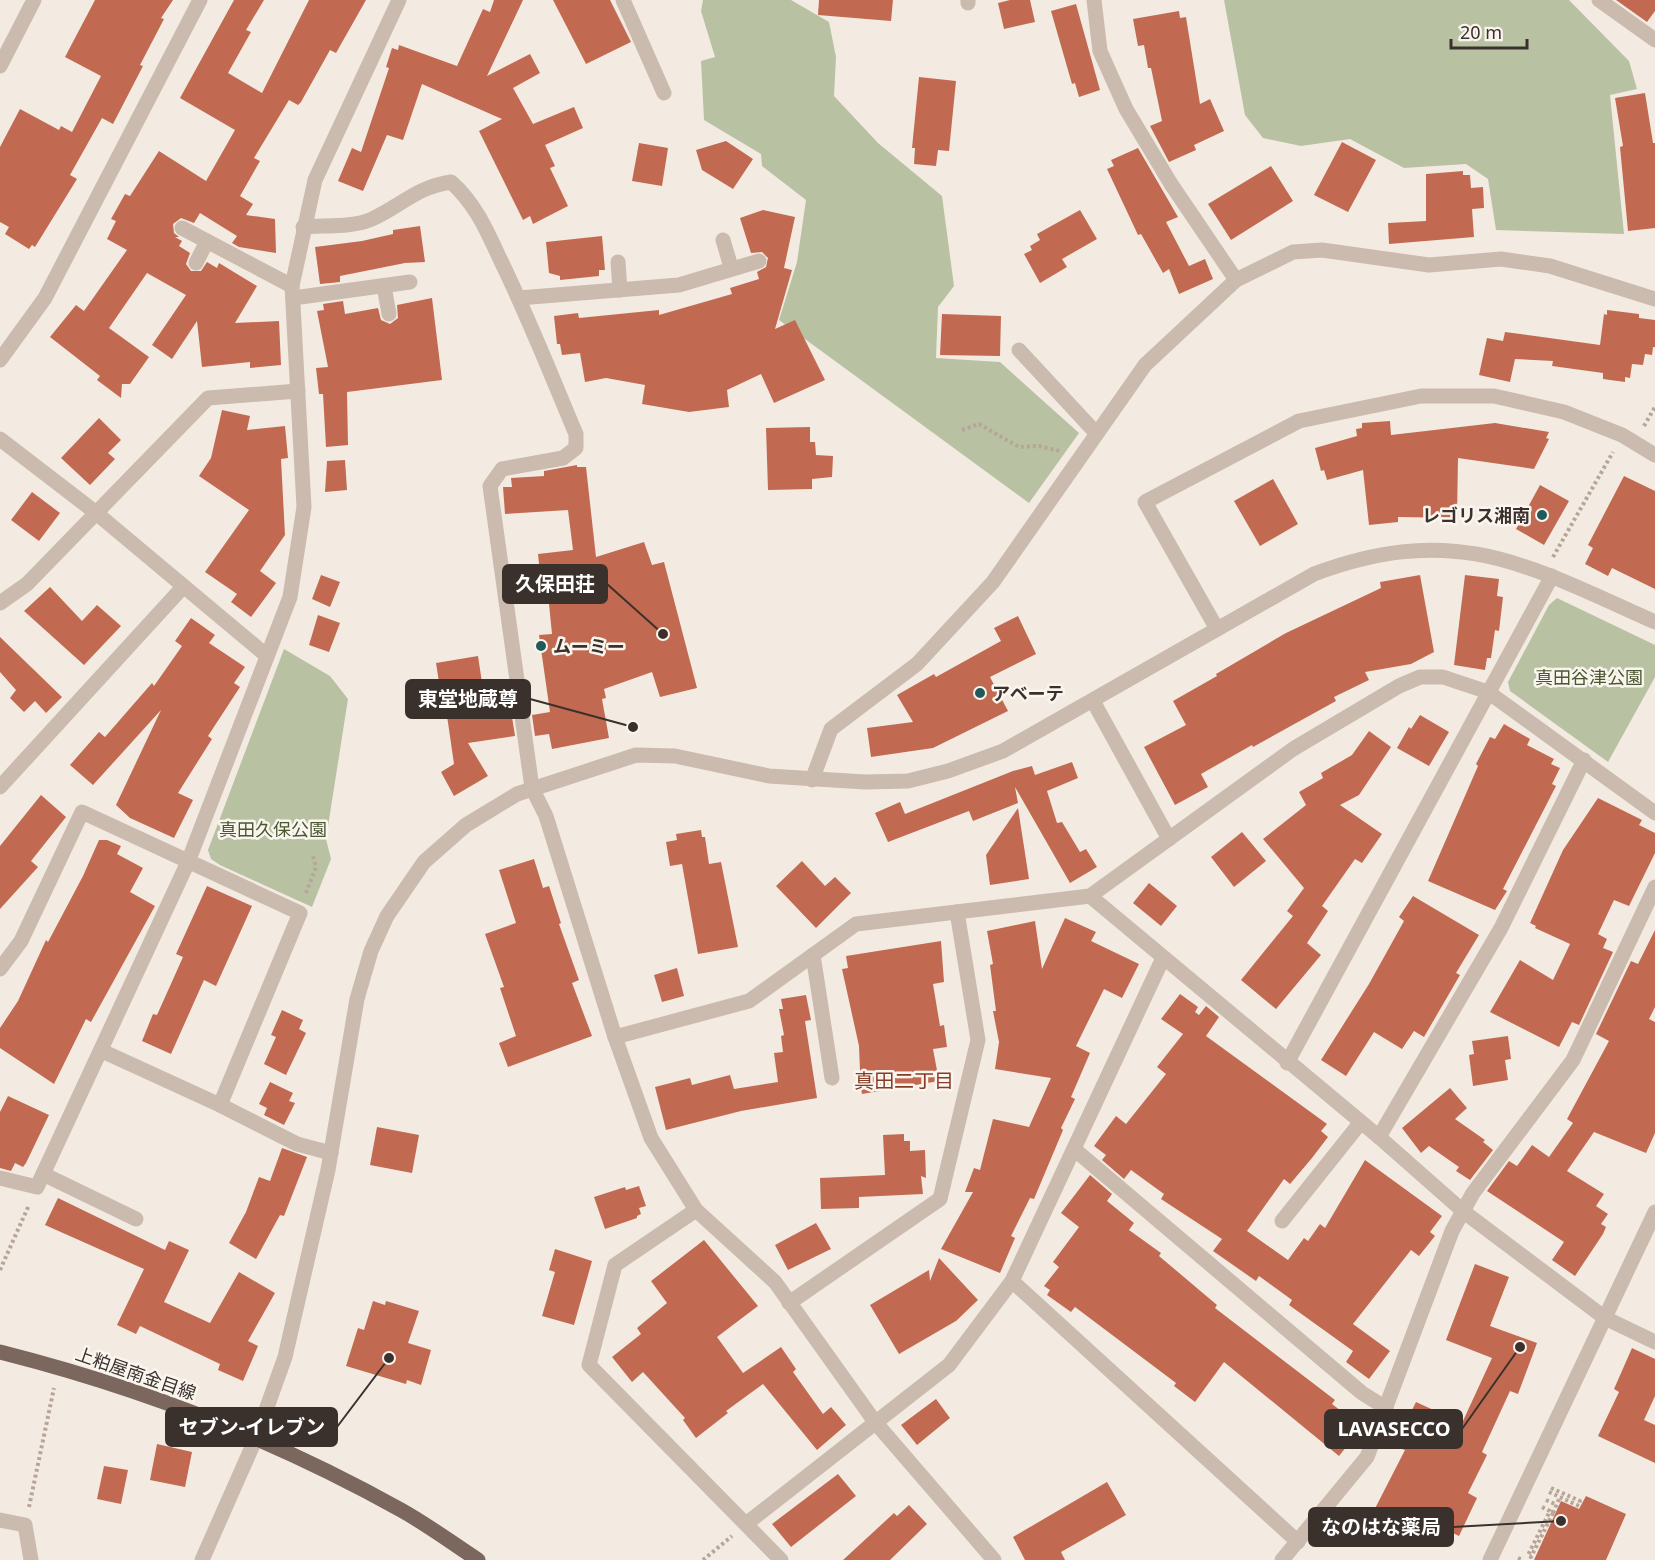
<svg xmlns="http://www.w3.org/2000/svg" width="1655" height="1560" viewBox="0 0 1655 1560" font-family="'Noto Sans','Noto Sans JP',sans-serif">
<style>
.green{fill:#b8c2a2}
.building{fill:#c26a51}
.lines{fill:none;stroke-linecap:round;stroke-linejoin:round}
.path{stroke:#b7a598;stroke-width:4;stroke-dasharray:3 3;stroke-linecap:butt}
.minor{stroke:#cbbaae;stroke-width:15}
.major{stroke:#7b675e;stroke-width:15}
.poi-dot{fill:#22595b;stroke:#faf5ef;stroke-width:2}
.labels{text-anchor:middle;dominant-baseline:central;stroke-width:5;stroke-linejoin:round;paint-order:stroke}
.poi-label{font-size:18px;font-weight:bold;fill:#3a302c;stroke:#faf5ef;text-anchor:start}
.park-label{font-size:18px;fill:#4a5830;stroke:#faf5ef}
.street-label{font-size:18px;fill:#3a302c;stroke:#faf5ef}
.neighbourhood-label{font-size:20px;fill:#873c27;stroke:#faf5ef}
.leader{fill:none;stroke:#3a302c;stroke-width:2}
.callout-dot{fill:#3a302c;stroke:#faf5ef;stroke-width:2}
.callout{fill:#3a302c;stroke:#3a302c;stroke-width:2}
.callout-label{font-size:20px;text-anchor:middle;font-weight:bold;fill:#fff}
</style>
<rect width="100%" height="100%" fill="#f3ebe2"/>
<!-- green -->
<g class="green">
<path d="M703,0H791L829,22L836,57L834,96L878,143L942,196L954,286L938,307L936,358L1000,362L1079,433L1029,503L779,320L797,262L806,200L762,166L761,154L704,120L701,61L715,57L701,11Z"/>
<path d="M1224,0H1569L1629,61L1637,89L1610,95L1624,234L1496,230L1488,179L1466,164L1404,168L1350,139L1301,146L1263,138L1245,115Z"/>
<path d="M1557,598L1655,645V677L1608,762L1510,691L1508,682L1549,605Z"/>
<path d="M284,649L330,676L348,699L326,839L331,859L312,907L220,865L211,859L208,850Z"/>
</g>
<!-- building -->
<g class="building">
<path d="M95,0H173L161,18L164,19L140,65L143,66L113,124L102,118L70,175L77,179L35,247L32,245L29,249L5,234L9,227L0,222V147L20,109L59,130L61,126L72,132L101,76L65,57Z"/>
<path d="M234,0H264L246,30L251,32L228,73L262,93L309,0H366L336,53L330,50L301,102L298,105L289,100L254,158L260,161L240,196L253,204L246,215L275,219L276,253L239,247L232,243L237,236L200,213L194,223L181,218L173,224L174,233L179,237H175L182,241L179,246L190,253L186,264L191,271H201L207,262L217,268L219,263L257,286L235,323L279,321L281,365L250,368V362L202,367L197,321L172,359L152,345L186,295L147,273L109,328L149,357L130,384H122L121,398L97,380L100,376L50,337L76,305L84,311L127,250L107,239L116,221L111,219L125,194L130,196L159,151L206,181L235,130L180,98Z"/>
<path d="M494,0H523L487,76L530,54L540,73L513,88L533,124L574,107L583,128L545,145L555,166L550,168L568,206L533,224L530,216L523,220L479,131L502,119L422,84L403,140L387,135L363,191L338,181L352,148L361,152L389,68L386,67L392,48L398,50L399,45L457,66L483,9L490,12Z"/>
<path d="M553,0H610L631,42L586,64Z"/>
<path d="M819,0H893L891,21L818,15Z"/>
<path d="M1010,0H1030L1035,22L1004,29L998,3Z"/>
<path d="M1616,0H1655V11L1647,22Z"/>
<path d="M1076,4L1100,90L1079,97L1075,83L1072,84L1051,11Z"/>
<path d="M1179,11L1180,18L1186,17L1200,104L1210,99L1224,131L1194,145L1196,150L1169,162L1150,126L1162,121L1151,68H1148L1144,45L1138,46L1133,19Z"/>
<path d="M919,77L956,81L949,151L938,150L936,166L914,164L915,148H912Z"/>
<path d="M1645,93L1653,143H1655V228L1628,231L1620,147L1623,146L1615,98Z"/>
<path d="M726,141L753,159L733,189L702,170L696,150Z"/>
<path d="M1342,142L1376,160L1348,212L1314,195Z"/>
<path d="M639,143L668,148L662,186L632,181Z"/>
<path d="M1138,148L1178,217L1166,222L1189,266L1205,259L1213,279L1179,294L1169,269L1163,273L1141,234L1138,235L1107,169L1114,166L1111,160Z"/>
<path d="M1271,166L1293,201L1231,240L1208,204Z"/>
<path d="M1463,171V175H1470L1471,188L1483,187L1484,208L1472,209L1474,237L1389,244L1388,223L1426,221V174Z"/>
<path d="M763,210L795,217L784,268L792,270L775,329L795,320L825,380L774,403L761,374L727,390L729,407L689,412L642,404L645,385L606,378L585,382L580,353L562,355L560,344H557L554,316L578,313L579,318L659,310V315L732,294L730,288L759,279L757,272L766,267L768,258L762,252L751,253L740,218Z"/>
<path d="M1080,210L1097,239L1062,259L1067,267L1040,283L1024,254L1032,250L1030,246L1040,240L1037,234Z"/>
<path d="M420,226L425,262L405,263L340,276V282L320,284L315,247L362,241L393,234V230Z"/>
<path d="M602,236L605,270H599V276L560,280V276L549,273L546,242Z"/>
<path d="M432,298L442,380L347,392L348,445L326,447L323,394H319L316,368L328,367L317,311L324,310L323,304L343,301L345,314L378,308L381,320L390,324L398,318L397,305Z"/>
<path d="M1607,310L1639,314V318L1655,320V347H1653L1652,355L1645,354L1643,365L1632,364L1630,378L1625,377V382L1603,379V373L1552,366L1553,361L1515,359L1510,382L1479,375L1487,338L1503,341L1505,332L1600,345L1604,314L1607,315Z"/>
<path d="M942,314L1001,316L1000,356L940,355Z"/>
<path d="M222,410L250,416L247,430L285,426L288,458L281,459L285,535L260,571L276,583L251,617L231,602L237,594L205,572L249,510L199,476L211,458Z"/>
<path d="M99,418L121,440L108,453L115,459L90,485L61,458Z"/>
<path d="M1390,421L1391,435L1495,423L1549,432L1546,438L1549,439L1534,469L1458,458L1457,518L1398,517V522L1369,525L1363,470L1327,480L1324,470L1321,471L1315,448L1357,436L1356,429L1362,428V423Z"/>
<path d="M810,427V442H815L816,455L833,456L832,477L812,479V489L768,490L766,428Z"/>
<path d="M345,460L347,490L325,492L327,461Z"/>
<path d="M577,465V467H586L596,557L644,542L652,565L664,562L697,688L660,697L652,672L604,689L606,698L602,699L609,738L552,749L549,734L535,736L532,715L550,712L539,635L552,634L548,594L535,595L533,575L540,574L538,554L573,550L568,510L505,514L503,487H512L511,478L544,476V471Z"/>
<path d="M1624,476L1655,491V589L1612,568L1608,576L1585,564L1593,548L1588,545Z"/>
<path d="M1273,479L1298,524L1260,546L1234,501Z"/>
<path d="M1540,485L1569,501L1544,545L1516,529Z"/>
<path d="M32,492L60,513L39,541L11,520Z"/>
<path d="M321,575L340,582L330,607L312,599Z"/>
<path d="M1420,575L1434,652L1411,664L1365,672L1369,680L1334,697L1336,701L1253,747L1252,745L1201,774L1208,787L1175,805L1144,747L1186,725L1173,701L1217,676L1216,674L1286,633L1381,588L1380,582Z"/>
<path d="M1465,575L1499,579L1497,596L1503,597L1499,631L1495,630L1491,658H1487L1485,670L1454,665Z"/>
<path d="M50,587L82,621L97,605L121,626L84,665L24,611Z"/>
<path d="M318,615L340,623L329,652L309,645Z"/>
<path d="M1018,616L1036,654L990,677L1008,711L933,748L871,757L867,728L913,722L897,695L934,674L936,677L1001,641L994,628Z"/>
<path d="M191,618L215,635L209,643L245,667L234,683L240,687L208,736L212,739L178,793L193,800L174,838L130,818L116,805L161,710L93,785L70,765L99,732L105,737L152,683L154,686L182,646L175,641Z"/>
<path d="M0,637L62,697L46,713L35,701L24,712L10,698L16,690L0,672Z"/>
<path d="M478,656L486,709L504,706L506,718L512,717L515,736L468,743L488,776L454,796L441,772L454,764L444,695H441L436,663Z"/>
<path d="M1420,715L1449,732L1429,766L1397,748L1409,727L1411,729Z"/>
<path d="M1504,724L1530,739L1527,745L1554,759L1551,764L1560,768L1552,784L1556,786L1503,889L1507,891L1495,910L1428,881L1478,766L1476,764L1490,737L1495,739Z"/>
<path d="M1369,731L1391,747L1359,795L1340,805L1382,834L1362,863L1355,859L1322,906L1328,911L1307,943L1321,955L1276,1009L1241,980L1293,916L1287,911L1304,888L1263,839L1306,805L1299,792L1323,778L1321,773L1352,755Z"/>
<path d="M1072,762L1078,778L1047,791L1057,823L1062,822L1080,852L1086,849L1097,867L1070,883L1015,787L1018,803L973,821L969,811L888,842L875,813L900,802L905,814L1013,771L1032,766L1035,775Z"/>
<path d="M41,795L66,817L31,861L38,867L0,909V846Z"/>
<path d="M1598,798L1642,820L1639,825L1655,833V853L1629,906L1614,900L1598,934L1607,939L1603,948L1613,952L1579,1025L1572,1022L1559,1047L1490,1012L1520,960L1553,980L1570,944L1535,928L1536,926L1530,923L1563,850Z"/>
<path d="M1018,808L1029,879L990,885L986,855Z"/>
<path d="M701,830L702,837H705L709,864L721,862L738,947L698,954L682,864L670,866L666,842L677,840L676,834Z"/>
<path d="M1242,832L1266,861L1234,887L1211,857Z"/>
<path d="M99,840H107L121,846L117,854L143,868L130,892L155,906L91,1022L86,1019L54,1084L0,1048V1028L18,1001L46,940L48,942L83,876Z"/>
<path d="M534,859L543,888L549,886L561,923L559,924L579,980L572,983L592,1036L508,1067L499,1043L516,1036L500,988L504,987L485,934L516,923L499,870Z"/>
<path d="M802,861L825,886L835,877L851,893L816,928L776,886Z"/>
<path d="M1149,883L1177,906L1161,926L1133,903Z"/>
<path d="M207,886L252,906L216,986L204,980L171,1054L142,1041L153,1014L157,1015L183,957L176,954Z"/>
<path d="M1413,896L1479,935L1456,973L1460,975L1424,1037L1414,1031L1402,1049L1374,1032L1346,1076L1321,1060L1369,984L1404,921L1399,917Z"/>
<path d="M1065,918L1096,932L1091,941L1139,964L1122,998L1104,989L1076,1046L1090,1053L1071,1097L1075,1099L1061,1128L1063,1130L1034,1199L1030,1198L1011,1236L1015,1238L1000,1273L941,1249L973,1192H965L974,1168L980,1170L993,1119L1029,1127L1051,1078L995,1069L999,1042L993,1011H996L990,965L993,964L987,931L1035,921L1042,969Z"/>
<path d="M1655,930V1007L1649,1019L1655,1022V1133L1646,1153L1594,1132L1567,1171L1604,1194L1596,1206L1608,1214L1601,1224L1606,1227L1603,1234L1575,1276L1552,1260L1564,1242L1487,1191L1509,1161L1517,1166L1532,1145L1549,1157L1573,1123L1567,1119L1609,1041L1596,1034L1631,961L1638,964Z"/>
<path d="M941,941L944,982L933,984L940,1026L944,1025L947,1047L933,1049L939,1081L862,1094L858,1071H860L859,1046L842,969L848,968L846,956Z"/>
<path d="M677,968L684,996L662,1002L654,975Z"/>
<path d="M1180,994L1198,1007L1195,1012L1199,1015L1206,1006L1219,1017L1206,1036L1327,1124L1321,1131L1328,1137L1312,1158L1290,1184L1284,1179L1247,1231L1288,1260L1304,1238L1308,1241L1320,1224L1325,1228L1365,1160L1442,1216L1430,1232L1435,1236L1419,1256L1411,1250L1353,1324L1390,1351L1369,1379L1346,1362L1353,1351L1289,1305L1292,1300L1259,1276L1256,1281L1213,1251L1222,1239L1161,1199L1164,1194L1131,1170L1124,1179L1102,1160L1106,1155L1094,1146L1116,1116L1126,1124L1166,1074L1157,1067L1183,1034L1161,1019Z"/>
<path d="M806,995L811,1020L805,1021L817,1098L741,1111L666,1130L655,1087L690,1078L692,1085L730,1075L734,1089L778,1082L774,1053L783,1052L781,1036L784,1035L779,1009H783L781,999Z"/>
<path d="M282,1010L303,1020L299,1029L306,1033L286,1075L264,1064L276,1037L271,1035Z"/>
<path d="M1508,1036L1511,1059L1505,1060L1508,1080L1473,1086L1469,1055L1474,1054L1472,1041Z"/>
<path d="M270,1082L293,1093L289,1101L295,1103L284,1125L264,1115L267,1108L259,1104Z"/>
<path d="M1450,1088L1467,1108L1455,1119L1485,1140L1483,1142L1493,1150L1470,1180L1456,1171L1459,1167L1429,1146L1421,1153L1402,1128Z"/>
<path d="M8,1096L49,1115L26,1163L23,1167L15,1163L11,1171L0,1168V1112Z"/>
<path d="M377,1127L419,1135L412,1173L370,1165Z"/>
<path d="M904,1134V1141H910V1151L925,1150L926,1178L921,1176L923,1194L859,1197V1208L821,1209L820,1178L885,1175L883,1135Z"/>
<path d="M282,1148L307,1157L284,1216L280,1215L256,1259L229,1243L246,1212L259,1177L270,1181Z"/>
<path d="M1090,1175L1112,1194L1107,1201L1134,1223L1129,1230L1161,1253L1159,1256L1217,1305L1215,1308L1335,1400L1332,1404L1362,1427L1339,1456L1224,1362L1195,1402L1174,1386L1176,1383L1075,1307L1071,1312L1047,1295L1050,1290L1044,1286L1059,1267L1053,1262L1079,1227L1061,1213Z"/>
<path d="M639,1186L646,1206L639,1208L641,1214L637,1216V1218L605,1229L594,1197L625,1187L626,1190Z"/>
<path d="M58,1198L165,1250L169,1241L189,1250L164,1302L210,1323L239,1272L275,1293L248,1341L258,1346L243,1381L218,1370L220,1364L140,1326L136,1334L117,1325L144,1269L45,1225Z"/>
<path d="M816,1223L831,1249L788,1270L775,1245Z"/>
<path d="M704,1240L758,1306L717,1337L743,1373L781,1347L796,1369L793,1372L823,1414L831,1407L846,1425L817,1450L763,1384L726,1411L728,1413L696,1438L683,1420L685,1418L643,1372L632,1382L612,1357L641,1334L637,1328L667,1303L651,1281Z"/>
<path d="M555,1249L592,1261L574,1325L542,1316L555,1272L549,1270Z"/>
<path d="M939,1258L978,1300L956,1321L899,1354L870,1305L929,1270L930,1281Z"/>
<path d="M1475,1264L1509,1277L1490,1326L1537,1343L1518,1394L1510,1391L1482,1452L1487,1455L1468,1493L1477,1498L1459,1536L1410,1513L1394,1543L1365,1528L1405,1450L1402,1449L1412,1427L1405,1424L1416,1402L1462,1423L1492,1358L1446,1340Z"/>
<path d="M373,1301L385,1305L386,1301L419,1311L408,1343L431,1350L421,1385L407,1380L406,1384L346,1366L358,1328L364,1330Z"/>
<path d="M1632,1348L1655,1359V1396L1644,1420L1655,1425V1463L1598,1436L1619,1392L1614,1389Z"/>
<path d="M936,1399L950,1418L917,1445L901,1425Z"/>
<path d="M157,1444L192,1452L185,1487L150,1480Z"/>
<path d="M104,1466L128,1470L121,1504L97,1499Z"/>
<path d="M838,1474L856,1496L791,1547L772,1524Z"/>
<path d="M1107,1482L1126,1515L1061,1552L1065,1560H1025L1013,1537Z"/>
<path d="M1586,1496L1626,1514L1606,1560H1534L1561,1501L1579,1509Z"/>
<path d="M909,1505L927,1524L890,1560H843L894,1513L897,1516Z"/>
</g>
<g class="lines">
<!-- path -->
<g class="path">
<path d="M1644,426L1655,407"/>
<path d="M962,430L979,424L1019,447L1039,446L1060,451"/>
<path d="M1553,557L1613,452"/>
<path d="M306,893L316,867L313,856"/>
<path d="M0,1270L29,1205"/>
<path d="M1551,1488L1580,1501L1578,1505"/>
<path d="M1549,1492L1579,1506"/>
<path d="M1546,1500L1557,1505"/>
<path d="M29,1507L54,1388"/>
<path d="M1542,1507L1550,1511L1528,1555L1531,1557L1554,1511"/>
<path d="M1553,1513L1560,1497"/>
<path d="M1518,1558L1523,1560"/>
<path d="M703,1560L732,1536"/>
</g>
<!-- minor -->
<g class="minor">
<path d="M623,0L664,93"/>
<path d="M1094,0L1100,51L1126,109L1171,184L1236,280"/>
<path d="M1599,0L1655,40"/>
<path d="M968,3V0"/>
<path d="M0,66L34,0"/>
<path d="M303,227C325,225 352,228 372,219C401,206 416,187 451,182C475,203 487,231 500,259C528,316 551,375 576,434V448L563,458L502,469L490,486L532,788L546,816L615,1037L651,1138L696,1210L775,1282L875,1422L994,1560"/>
<path d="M182,228L292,286"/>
<path d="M723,240L731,267"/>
<path d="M618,262L620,290"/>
<path d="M196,263L207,241"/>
<path d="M384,286L389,314"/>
<path d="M293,298L410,282"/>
<path d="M519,298L679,285L759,261"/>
<path d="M1019,350L1096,433"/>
<path d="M0,360L45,298L200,0"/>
<path d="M0,439L95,512L267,656"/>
<path d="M0,603L27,584L208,398L298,391"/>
<path d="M1217,629L1145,502L1299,421L1421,396H1494L1564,412L1622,435L1655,455"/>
<path d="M1093,701L1169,839"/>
<path d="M812,780L831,729L917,664L993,582L1145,365L1236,280L1293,252L1322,250L1429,265L1501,259L1550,266L1655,299"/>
<path d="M0,787L183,587"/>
<path d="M1090,896L1379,1137L1464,1212L1605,1318L1655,1342"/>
<path d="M813,955L832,1078"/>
<path d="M0,969L21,941L82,812L300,913L220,1105"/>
<path d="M615,1037L749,1001L856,924L1090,896L1293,749L1399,686L1420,677H1443L1488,692L1655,813"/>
<path d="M102,1051L220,1105L297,1144L331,1153"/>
<path d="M1287,1063L1552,576"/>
<path d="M1379,1137L1501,928L1584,760"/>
<path d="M1074,1149L1362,1393L1386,1408"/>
<path d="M43,1174L136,1219"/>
<path d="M0,1178L37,1187L188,862L290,597L304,507L292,286L315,180L399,0"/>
<path d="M696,1210L615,1265L589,1365L781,1560"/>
<path d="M1282,1221L1361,1122"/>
<path d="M1012,1281L1298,1542"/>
<path d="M789,1303L940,1199L978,1040L957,912"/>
<path d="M0,1520L25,1525L31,1560"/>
<path d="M746,1524L949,1365L1012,1281L1163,958"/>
<path d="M202,1560L256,1438L285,1357L328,1170L357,999L371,951L387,916L424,862L466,825L517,794L636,755L675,756L769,776L865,782L908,781L948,771L1003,751L1314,574C1456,521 1527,565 1655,622"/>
<path d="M1282,1560L1367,1457L1452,1231L1473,1193L1573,1060L1655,887"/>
<path d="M1490,1560L1655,1212"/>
</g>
<!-- major -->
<path class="major" d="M0,1352C139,1387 276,1440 401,1510C428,1525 452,1543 478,1560"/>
</g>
<!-- markers -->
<g class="poi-dot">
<circle cx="1542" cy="515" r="6"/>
<circle cx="541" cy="646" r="6"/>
<circle cx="980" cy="693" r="6"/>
</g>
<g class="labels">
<!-- poi labels -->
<g class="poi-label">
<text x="1530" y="515" text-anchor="end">レゴリス湘南</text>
<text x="553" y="646">ムーミー</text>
<text x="992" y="693">アベーテ</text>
</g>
<!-- park labels -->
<g class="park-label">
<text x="1589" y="677">真田谷津公園</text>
<text x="273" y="829">真田久保公園</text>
</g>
<!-- street labels -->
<g class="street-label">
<text transform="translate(136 1373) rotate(19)">上粕屋南金目線</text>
</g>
<!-- neighbourhood labels -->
<g class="neighbourhood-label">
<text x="904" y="1080">真田二丁目</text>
</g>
</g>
<!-- callouts -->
<path class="leader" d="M663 634L607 584M633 727L530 699M389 1358L337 1427M1520 1347L1462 1429M1561 1521L1453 1527"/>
<g class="callout-dot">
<circle cx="663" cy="634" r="6"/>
<circle cx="633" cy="727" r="6"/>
<circle cx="389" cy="1358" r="6"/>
<circle cx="1520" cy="1347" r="6"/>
<circle cx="1561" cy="1521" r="6"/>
</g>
<g class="callout">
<rect x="503" y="565" width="104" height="38" rx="6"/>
<rect x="406" y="680" width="124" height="38" rx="6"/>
<rect x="166" y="1408" width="171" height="38" rx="6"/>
<rect x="1325" y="1410" width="137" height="38" rx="6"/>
<rect x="1309" y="1508" width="144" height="38" rx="6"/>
</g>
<g class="callout-label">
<text x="555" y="591">久保田荘</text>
<text x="468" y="706">東堂地蔵尊</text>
<text x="252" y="1434">セブン-イレブン</text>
<text x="1394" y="1436">LAVASECCO</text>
<text x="1381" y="1534">なのはな薬局</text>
</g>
<!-- scale -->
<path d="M1451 39v9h76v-9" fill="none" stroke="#3a302c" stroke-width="3"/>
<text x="1460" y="39" font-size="18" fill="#3a302c" stroke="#faf5ef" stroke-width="4.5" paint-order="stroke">20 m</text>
</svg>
